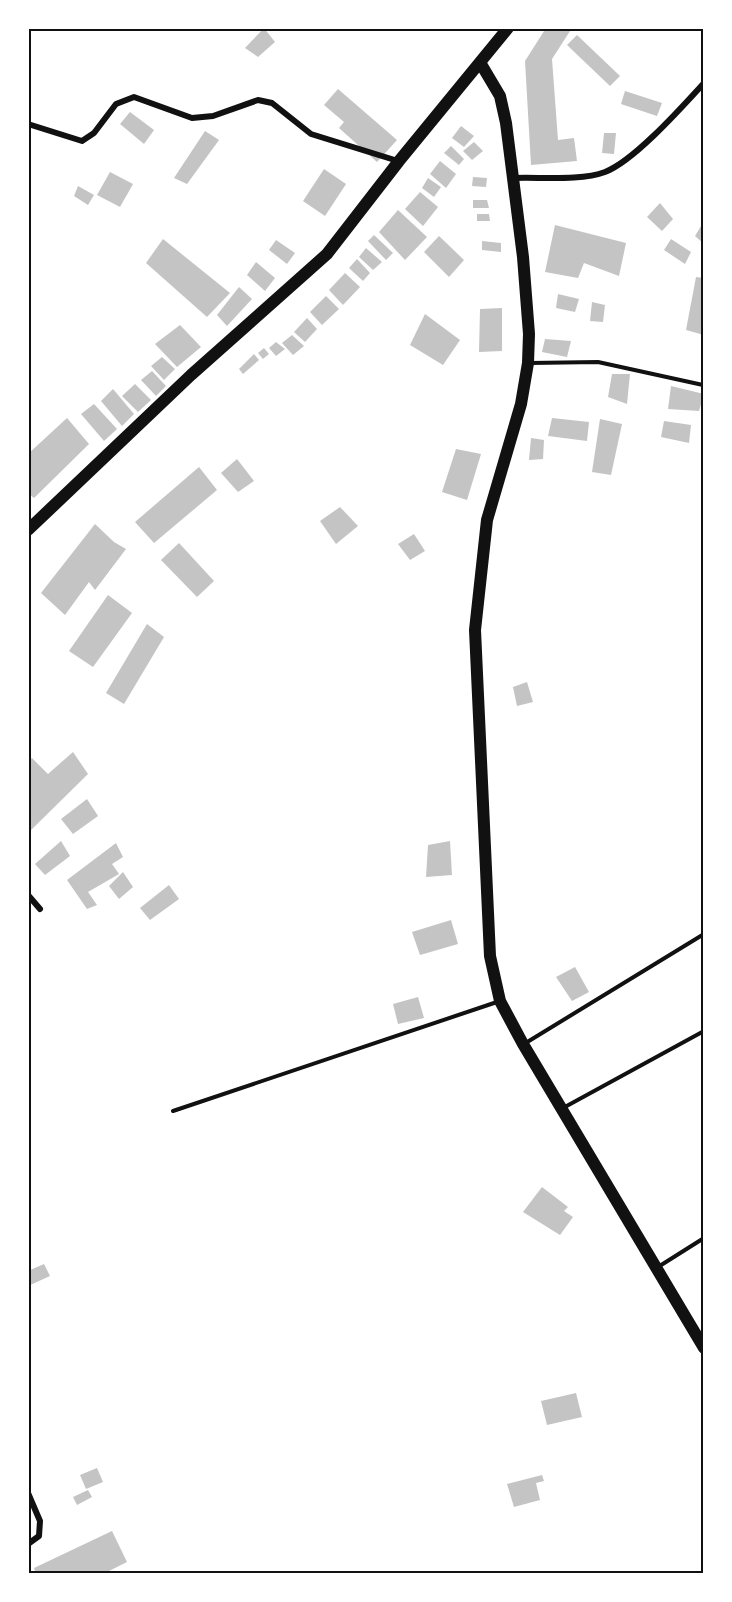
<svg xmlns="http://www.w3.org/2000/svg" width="732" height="1602" viewBox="0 0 732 1602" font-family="Montserrat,sans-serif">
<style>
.building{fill:#c4c4c4}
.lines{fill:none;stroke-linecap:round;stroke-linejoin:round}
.service{stroke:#111;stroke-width:4}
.minor{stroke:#111;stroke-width:6}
.primary{stroke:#111;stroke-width:12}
.trunk{stroke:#111;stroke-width:12}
.neatline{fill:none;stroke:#111;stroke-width:2}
</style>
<rect width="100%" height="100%" fill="#fff"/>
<!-- building -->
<g class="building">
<path d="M264,28L275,42L258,57L245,48Z"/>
<path d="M546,28H572L552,59L558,140L574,138L577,161L531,165L525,61Z"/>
<path d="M577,35L620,76L610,86L567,45Z"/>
<path d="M338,89L397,140L377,162L339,128L344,122L324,105Z"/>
<path d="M625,91L662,103L657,116L621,104Z"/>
<path d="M130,112L154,130L144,144L120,124Z"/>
<path d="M461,126L474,136L464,147L452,138Z"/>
<path d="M205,131L219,140L187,184L174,178Z"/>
<path d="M604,133H616L614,154L602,153Z"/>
<path d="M474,142L483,151L472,160L463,151Z"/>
<path d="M451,146L464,159L459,165L444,153Z"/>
<path d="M440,161L456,174L446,188L430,174Z"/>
<path d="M324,169L346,184L325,216L303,201Z"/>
<path d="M110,172L133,184L120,207L97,195Z"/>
<path d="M473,177L487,178L486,187L472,186Z"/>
<path d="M428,178L441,187L434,197L422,188Z"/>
<path d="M78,186L94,195L88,205L74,196Z"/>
<path d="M420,192L438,207L423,226L405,209Z"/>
<path d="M473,200H487L489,208H473Z"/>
<path d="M660,203L673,219L662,231L647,217Z"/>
<path d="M398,210L427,237L405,260L379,232Z"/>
<path d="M477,214H489L490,221H477Z"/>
<path d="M555,225L626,243L619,276L584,263L578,278L545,272Z"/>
<path d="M701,226L704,228V244L695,236Z"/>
<path d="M374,235L393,253L386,260L368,241Z"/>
<path d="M439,236L464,260L449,277L424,252Z"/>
<path d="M163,239L230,293L207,317L146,263Z"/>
<path d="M671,239L691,252L685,264L664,250Z"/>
<path d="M276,240L295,253L287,264L269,250Z"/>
<path d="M482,241L501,243V252L482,250Z"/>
<path d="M366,248L382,262L373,270L359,257Z"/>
<path d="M357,259L370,273L363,281L349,268Z"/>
<path d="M256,262L275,278L265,291L247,275Z"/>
<path d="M345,273L360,287L343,305L329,290Z"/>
<path d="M696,277L704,278V335L686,330Z"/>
<path d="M239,287L252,299L227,326L217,315Z"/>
<path d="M558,294L579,299L575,312L556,308Z"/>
<path d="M326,296L339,309L322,325L310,312Z"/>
<path d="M592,302L605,305L603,322L590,321Z"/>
<path d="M502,308V351L479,352L480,309Z"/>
<path d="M425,314L460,340L443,365L410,345Z"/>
<path d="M307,318L317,329L305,342L294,332Z"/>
<path d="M180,325L201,347L177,367L155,344Z"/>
<path d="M292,335L304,346L293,355L282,343Z"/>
<path d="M545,339L571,341L567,357L542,352Z"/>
<path d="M276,342L285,349L276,356L269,348Z"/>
<path d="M264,348L269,354L263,359L258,353Z"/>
<path d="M254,354L259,360L243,374L239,369Z"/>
<path d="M162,357L175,369L164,380L151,366Z"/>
<path d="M152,371L166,386L156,396L141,380Z"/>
<path d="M612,374H630L627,404L608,397Z"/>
<path d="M135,384L151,400L138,412L122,396Z"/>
<path d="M671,386L704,394L699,411L668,409Z"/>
<path d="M113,389L134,414L122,426L101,401Z"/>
<path d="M94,404L117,429L104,441L81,414Z"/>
<path d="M67,418L89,444L34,498L28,493V454Z"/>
<path d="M552,418L589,422L587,441L548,436Z"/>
<path d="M600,419L622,424L611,475L592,472Z"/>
<path d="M664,421L691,425L689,443L661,437Z"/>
<path d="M531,438L544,440L543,459L529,460Z"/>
<path d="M456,449L481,454L467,500L442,492Z"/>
<path d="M237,459L254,481L238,492L221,473Z"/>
<path d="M199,467L217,490L154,543L135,522Z"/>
<path d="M340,507L358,526L336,544L320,521Z"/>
<path d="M95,524L114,542L126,549L95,590L89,582L65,615L41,593Z"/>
<path d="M414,534L425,551L410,560L398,544Z"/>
<path d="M179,543L214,581L197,597L161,560Z"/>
<path d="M108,595L132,613L93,667L69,651Z"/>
<path d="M147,624L164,637L124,704L106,693Z"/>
<path d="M527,682L533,702L517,706L513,687Z"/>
<path d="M73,752L88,774L28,833V761L32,758L48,774Z"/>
<path d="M87,799L98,816L73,834L61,819Z"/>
<path d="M61,841L70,856L45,875L35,864Z"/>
<path d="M450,841L452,875L426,877L428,845Z"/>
<path d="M116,843L123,857L112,864L119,874L88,892L97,905L87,909L67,880Z"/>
<path d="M123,872L133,887L119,899L109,886Z"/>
<path d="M169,885L179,899L150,920L140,908Z"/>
<path d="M451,920L458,944L420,955L412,932Z"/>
<path d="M575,967L589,992L572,1001L556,977Z"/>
<path d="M418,997L424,1018L398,1024L393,1004Z"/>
<path d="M542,1187L568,1207L564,1211L573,1217L560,1235L523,1212Z"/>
<path d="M44,1264L50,1276L28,1286V1271Z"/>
<path d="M576,1393L582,1417L547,1425L541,1401Z"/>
<path d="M97,1468L103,1482L86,1489L80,1475Z"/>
<path d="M542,1475L544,1481L536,1483L540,1500L514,1507L507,1484Z"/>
<path d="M88,1490L92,1497L77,1505L73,1497Z"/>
<path d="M112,1531L127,1562L103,1574H36L34,1568Z"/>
</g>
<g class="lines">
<!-- service -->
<g class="service">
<path d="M530,363L598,362L703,385"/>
<path d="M524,1044L704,934"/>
<path d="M563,1108L704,1031"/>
<path d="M173,1111L497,1002"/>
<path d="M658,1267L704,1238"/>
</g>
<!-- minor -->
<g class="minor">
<path d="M28,124L82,141L94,133L116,104L134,97L192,118L213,116L258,100L272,103L311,134L398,161"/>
<path d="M514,178C541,177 581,181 605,172C634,161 682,107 704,83"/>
<path d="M28,895L40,909"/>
<path d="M28,1493L40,1521L39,1536L28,1544"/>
</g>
<!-- primary -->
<path class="primary" d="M481,64L500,96L506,123L523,257L529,334L528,363L521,404L487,520L475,630L490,956L500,1001L523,1044L704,1348"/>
<!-- trunk -->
<path class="trunk" d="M28,530L191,375L327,254L399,161L508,28"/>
</g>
<!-- border -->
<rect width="732" height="1602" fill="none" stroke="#ffffff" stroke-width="60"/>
<rect x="30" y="30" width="672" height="1542" class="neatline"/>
</svg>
